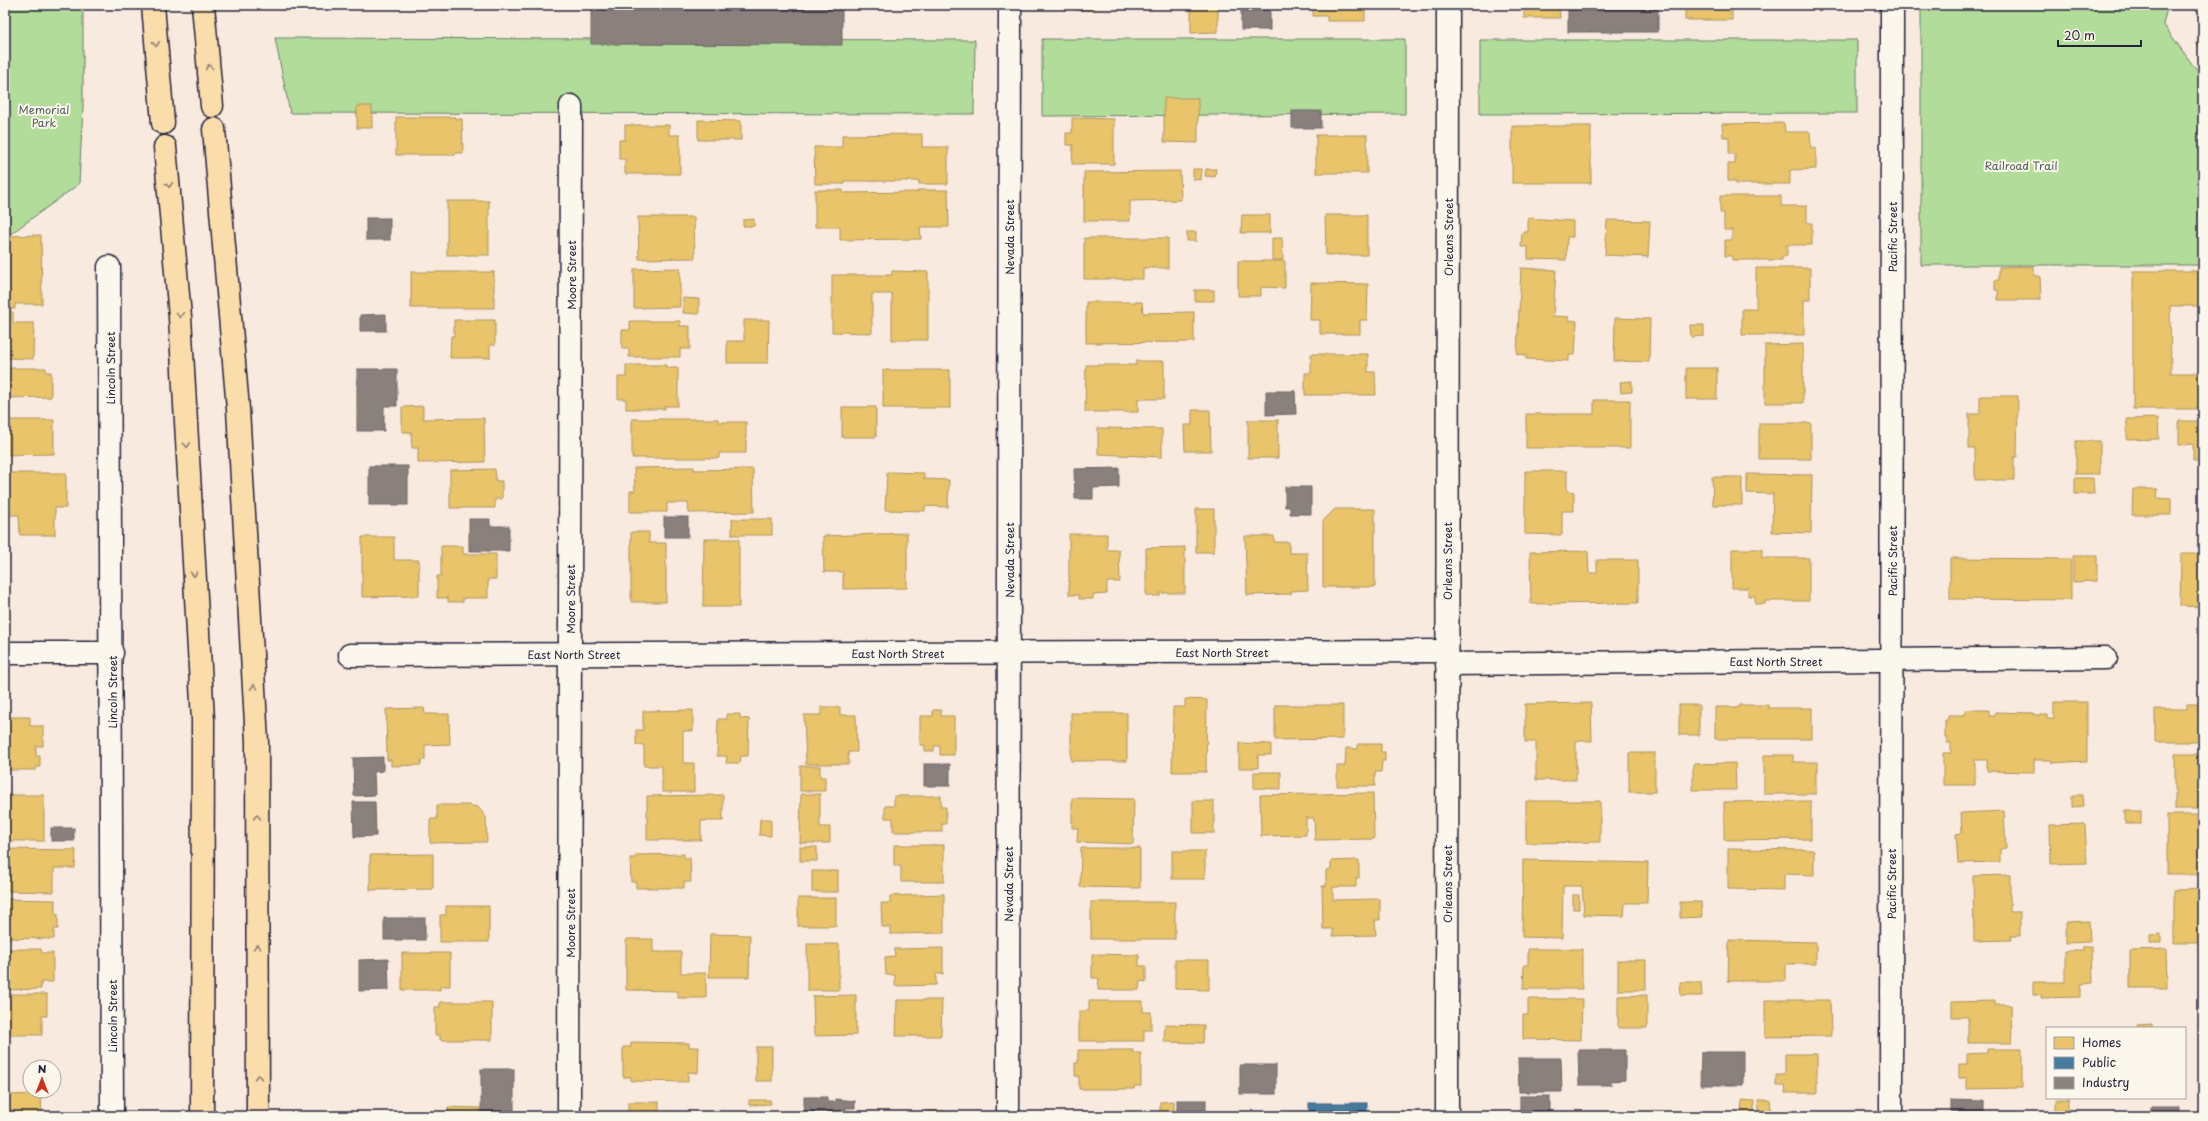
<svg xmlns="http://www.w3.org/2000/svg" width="2208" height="1121" viewBox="0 0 2208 1121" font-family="'Playpen Sans',sans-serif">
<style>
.green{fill:#b2dc99;stroke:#6a7f6a}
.homes{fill:#e9c46a;stroke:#ad935c}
.public{fill:#457b9d;stroke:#3a6080}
.industry{fill:#8a817c;stroke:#6b6468}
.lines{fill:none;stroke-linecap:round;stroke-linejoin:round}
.minor-casing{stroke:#22223b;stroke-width:25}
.secondary-casing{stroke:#22223b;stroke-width:25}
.motorway-casing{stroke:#22223b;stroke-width:25}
.minor{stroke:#fbf7ec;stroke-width:22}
.secondary{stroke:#fbf7ec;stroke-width:22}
.motorway{stroke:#fbddab;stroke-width:22}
.oneway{stroke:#8e8073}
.labels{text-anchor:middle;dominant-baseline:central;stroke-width:4;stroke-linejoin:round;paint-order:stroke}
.park-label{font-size:11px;fill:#4d5a57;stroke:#fbf7ec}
.street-label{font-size:11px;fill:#22223b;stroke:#fbf7ec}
</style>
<rect width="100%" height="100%" fill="#f9eae0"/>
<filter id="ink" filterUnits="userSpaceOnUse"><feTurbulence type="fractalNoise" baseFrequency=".025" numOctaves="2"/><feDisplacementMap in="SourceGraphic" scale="8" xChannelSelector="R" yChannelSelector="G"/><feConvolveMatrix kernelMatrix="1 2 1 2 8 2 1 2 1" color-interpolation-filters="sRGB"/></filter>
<g filter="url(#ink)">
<!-- green -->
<g class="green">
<path d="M5,5H83V107L79,184L5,238Z"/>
<path d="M1921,5H2168L2163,24L2203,79V265H1921Z"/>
<path d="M275,38L975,40L974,114L290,113Z"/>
<path d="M1042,39H1405V114L1042,116Z"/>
<path d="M1480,40H1857V113L1480,114Z"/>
</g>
<!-- homes -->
<g class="homes">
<rect x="440" y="5" width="36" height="5"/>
<rect x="1076" y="5" width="18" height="5"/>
<path d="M1191,5H1218V32L1191,33Z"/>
<path d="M1313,5H1365V21H1327V16H1313Z"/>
<path d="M1524,5H1559L1560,18H1524Z"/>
<rect x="1685" y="5" width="47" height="15"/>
<path d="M2203,37V52L2196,43Z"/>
<path d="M1164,98H1198V143L1164,142Z"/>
<rect x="357" y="106" width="15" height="22"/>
<path d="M396,117H455V119H462L463,153H455V155H396Z"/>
<path d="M1072,118L1114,119V164H1072L1073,145H1066V133H1072Z"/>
<path d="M698,120L741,121V140H698Z"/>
<path d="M1784,123L1785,132H1810L1811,148H1816V169L1790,170V184H1735V181H1728V164H1735V154H1729V137H1723L1722,124Z"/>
<path d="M625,125H669V135H680V174H625V159H619V140H625Z"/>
<rect x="1512" y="126" width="79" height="57"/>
<path d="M922,134V147H948V184H919V181H844V184H815L814,147H842V135Z"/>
<rect x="1316" y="135" width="51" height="38"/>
<path d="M1193,169H1202L1201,180L1193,179Z"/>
<path d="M1206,169H1216L1215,177L1205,176Z"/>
<path d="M1180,171L1181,200L1130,201V221H1084V172Z"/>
<path d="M815,190H843V193L918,192V190H948L949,227H920L921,239L840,240V227H815Z"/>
<path d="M1720,196H1781V206H1807V223H1812V245H1787V256H1782V260H1732V256H1725V240H1732V230H1724V213H1720Z"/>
<rect x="447" y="201" width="42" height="54"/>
<path d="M1242,215H1270V233H1241Z"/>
<path d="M1325,215H1367V255H1326Z"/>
<path d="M638,217H694L695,258L639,259Z"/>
<path d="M1528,218L1573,221V237H1567L1566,260L1528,259V247H1521L1522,232H1528Z"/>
<path d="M754,219V226H743V220Z"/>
<path d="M1607,220L1650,221L1648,257L1605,255Z"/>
<rect x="1187" y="232" width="9" height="9"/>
<path d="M41,235L42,304H15V309H5L6,236Z"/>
<path d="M1084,238H1168V268H1143V279H1084Z"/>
<path d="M1272,238H1282L1283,260H1272Z"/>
<path d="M1238,261H1285V288L1261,287V296H1238Z"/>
<path d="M2034,266V276H2040L2041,300H1998V290H1995V280H1999V267Z"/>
<path d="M680,268V307L634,308V269Z"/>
<path d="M1521,268L1556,270L1553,316L1569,317V320L1577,321L1575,355H1569V361L1526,359V355L1517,354Z"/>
<path d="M1756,268H1810V300H1804V335H1742V309H1756Z"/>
<path d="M892,271L928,272V340H892V294H872V333L832,332V275H892Z"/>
<path d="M2133,271H2203V306H2170L2171,373H2203V409H2133Z"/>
<rect x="411" y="272" width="83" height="36"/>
<path d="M1311,283L1368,284L1367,320H1360V334H1320V320H1310Z"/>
<rect x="1195" y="290" width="19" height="11"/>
<path d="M683,298L699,299V314L683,313Z"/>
<path d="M1086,302H1142L1143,313L1194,312V342L1086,343Z"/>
<path d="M5,312H13V323H34L33,359L8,358L9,348H5Z"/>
<path d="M1615,318L1650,319L1649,362L1614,361Z"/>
<path d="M454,320H495V345H490V358H450L451,336H454Z"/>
<path d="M744,320H769L768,363H727V341H744Z"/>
<path d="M630,321H680V326H690V349H680V357H629V349H622V330H630Z"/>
<path d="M1690,325H1704V336L1691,337Z"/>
<path d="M1803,344V403H1765V345Z"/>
<path d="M1311,354H1368V372H1375L1376,395H1305V373H1311Z"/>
<path d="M1136,361H1164V399H1138V412H1085L1086,365H1136Z"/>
<path d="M626,365H666V368H678V406H665V409H626V399H618V377H626Z"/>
<path d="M5,368H46V372H51V397L5,398Z"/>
<rect x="1686" y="368" width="31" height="31"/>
<rect x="883" y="370" width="67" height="38"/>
<path d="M1632,381V392L1621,393L1620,382Z"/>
<path d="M1980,396H2018L2017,457H2014V480H1975V448H1969V414H1980Z"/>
<path d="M1594,400H1630V448H1526V414H1594Z"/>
<path d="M423,406V419L484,418L485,462L418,463V448H412L411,432H402V407Z"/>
<rect x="842" y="407" width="34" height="30"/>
<path d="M1192,410H1210L1211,451H1185L1184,425H1192Z"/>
<path d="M2158,418L2159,439L2127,440V419Z"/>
<path d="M632,419H718V422H746V453H719V458H632Z"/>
<path d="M5,420H54V454L5,455Z"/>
<rect x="1248" y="420" width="30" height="38"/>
<path d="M2179,421H2203V461H2193V444L2179,445Z"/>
<rect x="1759" y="423" width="52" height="36"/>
<path d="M1098,428L1162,429V457L1098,454Z"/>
<rect x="2076" y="441" width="24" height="33"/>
<path d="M694,467V470L753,469L754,512L689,513L688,503H667V512H630V491H635L634,468Z"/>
<path d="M495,469L496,481H502V499H495V508H450V470Z"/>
<rect x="2200" y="470" width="3" height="35"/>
<path d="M1525,471H1567V491L1574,492V511H1562V535L1525,534Z"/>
<path d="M887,472L924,473V479L949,480L948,507L925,506V511L885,510Z"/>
<path d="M5,473H66V508H55V535H20L19,515H5Z"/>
<path d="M1747,474L1812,475L1811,533L1772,532L1773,494L1747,493Z"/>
<path d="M1712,477H1742V505H1713Z"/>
<path d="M2075,478H2093L2094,494H2075Z"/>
<path d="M2133,489H2158L2157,498L2171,499V515H2132Z"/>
<rect x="1196" y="509" width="18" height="43"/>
<path d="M1335,509H1375V587H1323V521Z"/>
<rect x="732" y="519" width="40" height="16"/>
<path d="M631,532H649V543H666V602H631Z"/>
<path d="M907,533V588L843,589V572H824L823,536Z"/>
<path d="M1069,534H1107V550H1119L1120,582H1107V594L1093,595V599H1079V595H1069Z"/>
<path d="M1245,536H1274V542H1289V553H1307L1308,590L1291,591V594L1247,595Z"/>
<path d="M362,537H394V560H419V596L362,597Z"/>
<path d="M704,539H739V607H703Z"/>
<path d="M441,546H463V554H496V579H488V598H463V602H448V598H437V576H441Z"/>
<path d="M1185,547V593H1160V596H1146V548Z"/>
<path d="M1732,549H1762V558H1809V601H1765V604H1755V596H1748V588H1732Z"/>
<path d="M1588,551L1589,573H1597V560H1638V603L1531,604L1530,552Z"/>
<path d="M2181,554H2203V607L2180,606Z"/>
<path d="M2073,556H2097V581L2073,582Z"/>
<path d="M1950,558L2071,559V600L1950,599Z"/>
<path d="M1185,699L1207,700L1206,772H1172L1173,707H1185Z"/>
<path d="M2054,702H2087V761L2051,763V760H2034V772L1987,771V760H1975V785H1943V753H1951V743H1947V738H1945V720H1948V715H1965V710H1989V716H1995V712L2034,713V715H2047V719H2054Z"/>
<path d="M1591,703L1592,741H1576V780H1536V742H1525V704Z"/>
<path d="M2187,704H2203V742H2155V709H2187Z"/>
<path d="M1275,705H1343V739L1275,740Z"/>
<rect x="1679" y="705" width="20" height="30"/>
<path d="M1740,705H1768V708H1812V739H1715V707H1740Z"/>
<path d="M821,707H840V715H856L857,752H848L849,764H806L804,715H821Z"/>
<path d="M424,708L425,714H449L450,744L425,745V760H421V765L391,766V760H387L386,709Z"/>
<path d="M693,710V731H683V763H694V792H662V766H644V745H636V730H643V711Z"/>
<path d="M933,710H941V716H954V755H940V746H934V751H925V745H920V716H933Z"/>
<rect x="1071" y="713" width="56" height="48"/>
<path d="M727,714H740V718L749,719L748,756H741L740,763H726L727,756H717L718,719H727Z"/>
<path d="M5,717H30V726H43V746H36V756H40V767H36V770H5Z"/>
<path d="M1239,743L1271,744V755H1258V768H1239Z"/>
<path d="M1358,744H1381V752H1385V761H1382L1381,772H1375V786H1337V766H1345L1346,748L1358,749Z"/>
<rect x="1629" y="753" width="26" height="39"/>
<rect x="2175" y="754" width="28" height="55"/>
<path d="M1764,755H1793V762H1818V771H1816V794H1764Z"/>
<path d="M1735,763L1736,790H1693V764Z"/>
<path d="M800,766H820V777H825V791H800Z"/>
<path d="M1254,772H1281V789L1254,788Z"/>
<path d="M1373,793L1374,839L1315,840L1314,818H1306V835L1261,836L1260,795Z"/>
<path d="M801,794H820V827H830V843H800Z"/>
<rect x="5" y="795" width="39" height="46"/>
<path d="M723,795V821H701V840H647V796Z"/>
<path d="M2072,795H2083L2084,806L2072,807Z"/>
<path d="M894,796H941V807H946V824H942V832H893V818H885V806H894Z"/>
<path d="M1072,798L1134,799L1133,844L1077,842L1078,828H1072Z"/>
<rect x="1193" y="801" width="21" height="32"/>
<path d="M1526,801H1600V842L1526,843Z"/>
<path d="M1811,801V839L1724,840V802Z"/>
<path d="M437,805H468L478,807L486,817L487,842L430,843V819H437Z"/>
<path d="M2004,811L2006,848L2000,849V862L1958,863L1956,834L1962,833L1961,813Z"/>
<rect x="2125" y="811" width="16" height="13"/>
<rect x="2167" y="815" width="36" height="59"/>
<path d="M760,819H771V836L759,835Z"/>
<path d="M2085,824L2087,863L2051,864L2050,825Z"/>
<path d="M894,845H944V882H901V866H894Z"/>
<rect x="800" y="847" width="17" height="14"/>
<path d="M1081,848H1140V888L1080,887Z"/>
<path d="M5,849L76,850L75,868H54V892L5,891Z"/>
<path d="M1728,849L1814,850V875L1784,874V890L1728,889Z"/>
<rect x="1172" y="851" width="33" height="28"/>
<path d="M433,854V889L370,890V855Z"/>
<path d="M684,854V858H690L691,882H684V888H636V882H631L630,858H636V855Z"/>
<path d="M1359,860V878H1356V887H1333V900L1380,899V920H1375L1376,935L1333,936V929H1323L1322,886H1326V870L1331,869V861Z"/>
<path d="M1523,860L1648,863L1647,903H1625L1624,916L1584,915L1582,886H1563L1562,938L1522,937Z"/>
<rect x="812" y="871" width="26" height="21"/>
<path d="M2010,875V912H2020V936H2010L2011,940L1974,941L1973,876Z"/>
<path d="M2203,889V943H2174V890Z"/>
<path d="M944,894V933L890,934V927H882L881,903H890V896Z"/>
<rect x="1573" y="895" width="6" height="14"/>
<rect x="798" y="898" width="38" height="28"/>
<path d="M5,899L55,900V914H58V929H54V939L5,938Z"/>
<rect x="1091" y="902" width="84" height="37"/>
<path d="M1680,902H1701L1702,917L1680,918Z"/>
<path d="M446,906H489V942H440V915H446Z"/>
<path d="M2089,921L2090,942L2066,943V922Z"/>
<path d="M710,934L750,935L749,977H709Z"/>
<path d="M2161,934V943H2150V935Z"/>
<path d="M626,939H653V952H681V973H706V998H678V991L626,990Z"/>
<path d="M1729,940L1816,942V964H1786V981H1728Z"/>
<rect x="807" y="944" width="32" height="46"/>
<path d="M2082,947H2092L2093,983L2080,984V997L2041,998V994H2033V982H2065V951H2082Z"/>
<path d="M943,948V974H936V985L895,986V975H886L885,957L895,956L894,949Z"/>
<path d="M5,949H41L42,953H53V982H41V989L5,990Z"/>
<path d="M1528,949H1582V989H1523L1524,965H1528Z"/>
<path d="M2166,949L2167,988H2130V950Z"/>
<path d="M402,953H450V986H440V990H402Z"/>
<path d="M1092,954L1139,955V966H1146V982L1140,981L1139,990H1098L1099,978H1092Z"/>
<path d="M1175,960H1209V990L1175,989Z"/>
<rect x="1618" y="960" width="28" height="30"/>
<path d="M1680,982H1701L1702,996H1681Z"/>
<path d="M5,994H47V1016H42V1035H5Z"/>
<path d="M856,995V1035L814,1036L813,996Z"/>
<path d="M1647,995V1028H1618V996Z"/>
<path d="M1528,999H1582L1581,1040L1523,1039V1015H1528Z"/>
<path d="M897,1000H942L941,1036H896Z"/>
<path d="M1765,1000H1830L1831,1036L1765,1037Z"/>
<path d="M1089,1001H1143V1012H1151V1030H1144V1041H1079V1011H1089Z"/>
<path d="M1995,1001V1005H2011L2012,1043H1968V1017H1952V1002Z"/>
<path d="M440,1002H492V1040H440V1035H435V1007H440Z"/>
<path d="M1165,1024L1204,1025L1203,1043L1164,1042Z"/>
<path d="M2152,1024V1028H2136V1025Z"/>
<path d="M631,1042L689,1043V1047H699L698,1073L688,1072V1082L631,1081V1077H623V1047H631Z"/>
<rect x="756" y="1047" width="16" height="34"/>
<path d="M1987,1049H2022V1088L1967,1089V1078H1959V1064H1967V1054L1987,1053Z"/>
<path d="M1078,1050H1133V1053H1141V1086H1134V1089H1079V1076H1075V1063H1078Z"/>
<path d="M1785,1054H1817V1093H1786L1785,1086H1776V1075H1785Z"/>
<path d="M41,1094L42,1116H5V1095Z"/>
<path d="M749,1100H770L771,1104L749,1105Z"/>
<path d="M1742,1100L1754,1101V1114H1741Z"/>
<path d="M1758,1100H1770L1771,1111H1759Z"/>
<rect x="2056" y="1100" width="14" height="11"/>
<path d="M1174,1101V1116H1160V1102Z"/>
<rect x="628" y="1102" width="31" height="14"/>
<path d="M448,1107L480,1108V1116H448Z"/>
<path d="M926,1111H945L946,1116H926Z"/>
<rect x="713" y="1112" width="10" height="4"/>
<rect x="749" y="1114" width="12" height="2"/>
</g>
<!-- public -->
<rect class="public" x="1309" y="1103" width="58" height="13"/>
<!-- industry -->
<g class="industry">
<path d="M591,5H842V45L591,44Z"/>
<rect x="1241" y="5" width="29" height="25"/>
<rect x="1568" y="5" width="90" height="27"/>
<rect x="1292" y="111" width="29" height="17"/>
<rect x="366" y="218" width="24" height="22"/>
<path d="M386,314V331H360V315Z"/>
<path d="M357,369H397V406H384V431H357Z"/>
<path d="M1266,391H1295L1296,414L1266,415Z"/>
<rect x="369" y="466" width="39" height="39"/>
<path d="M1119,468V487L1093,488V499H1075L1074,469Z"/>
<path d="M1285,487H1311V514H1290V507H1285Z"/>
<rect x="664" y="517" width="24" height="20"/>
<path d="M469,519H490V526H509V551H469Z"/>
<path d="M383,757V771L374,772L375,795L354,796L353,758Z"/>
<rect x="924" y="764" width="26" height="22"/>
<path d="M353,802H375L376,836L354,837Z"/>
<rect x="51" y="828" width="23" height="13"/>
<rect x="384" y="918" width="41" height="22"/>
<path d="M388,959L389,990L359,991V960Z"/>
<path d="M1578,1050H1625V1080L1611,1081V1085H1579Z"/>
<path d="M1701,1052H1743V1085H1700Z"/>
<path d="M1518,1058H1561L1562,1092H1519Z"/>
<rect x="1240" y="1065" width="36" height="29"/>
<rect x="481" y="1069" width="33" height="43"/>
<rect x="1520" y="1096" width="30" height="20"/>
<path d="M804,1097H827V1102H836V1099L855,1101V1108H846V1115L827,1114V1116H804Z"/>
<rect x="1177" y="1100" width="29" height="16"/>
<path d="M1951,1100L1984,1101V1116H1951Z"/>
<rect x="2151" y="1107" width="27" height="9"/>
</g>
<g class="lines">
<defs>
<g id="minor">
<path d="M109,267L112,1116"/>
<path d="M5,653H112"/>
<path d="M350,655L1447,651"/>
<path d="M1447,664L2106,658"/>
<path d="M569,1116L571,106"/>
<path d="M1008,1116L1010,5"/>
<path d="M1891,1116L1892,5"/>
</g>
<path id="secondary" d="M1447,1116L1448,5"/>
<g id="motorway">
<path d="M153,5L163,123"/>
<path d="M203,5L212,106"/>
<path d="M214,129L238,409L257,741L258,1116"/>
<path d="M165,147L180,317L203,720L202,1116"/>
</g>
</defs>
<!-- minor casing -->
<use href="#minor" class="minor-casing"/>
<!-- secondary casing -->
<use href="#secondary" class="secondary-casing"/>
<!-- motorway casing -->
<use href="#motorway" class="motorway-casing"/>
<!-- minor -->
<use href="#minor" class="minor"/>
<!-- secondary -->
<use href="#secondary" class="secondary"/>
<!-- motorway -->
<use href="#motorway" class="motorway"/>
</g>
<!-- one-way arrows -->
<defs><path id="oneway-chevron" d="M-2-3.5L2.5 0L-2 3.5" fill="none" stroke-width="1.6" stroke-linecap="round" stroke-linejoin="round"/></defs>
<g class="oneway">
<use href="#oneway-chevron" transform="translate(156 44) rotate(85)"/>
<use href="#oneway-chevron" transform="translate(209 67) rotate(-95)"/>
<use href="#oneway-chevron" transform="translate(169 185) rotate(85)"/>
<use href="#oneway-chevron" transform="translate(180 315) rotate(86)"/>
<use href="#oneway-chevron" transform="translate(187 445) rotate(87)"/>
<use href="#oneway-chevron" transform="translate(194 574) rotate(87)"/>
<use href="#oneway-chevron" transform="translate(254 687) rotate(-93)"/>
<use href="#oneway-chevron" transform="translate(257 817) rotate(-90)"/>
<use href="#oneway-chevron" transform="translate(257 947) rotate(-90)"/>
<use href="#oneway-chevron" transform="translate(258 1077) rotate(-90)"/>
</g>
</g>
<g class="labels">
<!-- park labels -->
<g class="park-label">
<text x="44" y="109">Memorial<tspan x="44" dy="13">Park</tspan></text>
<text x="2021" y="165">Railroad Trail</text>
</g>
<!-- street labels -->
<g class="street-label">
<text transform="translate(1009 237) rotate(-90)">Nevada Street</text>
<text transform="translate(1448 237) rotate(-90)">Orleans Street</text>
<text transform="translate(1892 237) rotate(-90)">Pacific Street</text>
<text transform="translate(571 275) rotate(-90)">Moore Street</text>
<text transform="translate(110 368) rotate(-90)">Lincoln Street</text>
<text transform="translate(1009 560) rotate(-90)">Nevada Street</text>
<text transform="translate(1447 561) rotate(-90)">Orleans Street</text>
<text transform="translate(1892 561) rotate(-90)">Pacific Street</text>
<text transform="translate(570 599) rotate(-90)">Moore Street</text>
<text x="1222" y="652">East North Street</text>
<text x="898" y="653">East North Street</text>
<text x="574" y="654">East North Street</text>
<text x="1776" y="661">East North Street</text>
<text transform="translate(112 692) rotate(-90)">Lincoln Street</text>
<text transform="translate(1008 884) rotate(-90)">Nevada Street</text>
<text transform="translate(1447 884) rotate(-90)">Orleans Street</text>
<text transform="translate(1891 884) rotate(-90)">Pacific Street</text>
<text transform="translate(570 923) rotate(-90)">Moore Street</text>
<text transform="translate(112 1016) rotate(-90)">Lincoln Street</text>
</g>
</g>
<!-- margin -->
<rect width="2208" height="1121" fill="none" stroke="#fbf7ec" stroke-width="20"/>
<rect x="10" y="10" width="2188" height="1101" fill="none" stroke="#22223b" stroke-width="1.5" filter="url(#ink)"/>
<!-- legend -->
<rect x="2046" y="1027" width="140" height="72" fill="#fbf7ec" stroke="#a4a2a5"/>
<rect x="2054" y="1037" width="20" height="12" fill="#e9c46a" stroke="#a4a2a5"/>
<text x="2082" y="1047" font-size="12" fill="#22223b">Homes</text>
<rect x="2054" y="1057" width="20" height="12" fill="#457b9d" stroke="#a4a2a5"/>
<text x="2082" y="1067" font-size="12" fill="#22223b">Public</text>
<rect x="2054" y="1077" width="20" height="12" fill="#8a817c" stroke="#a4a2a5"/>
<text x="2082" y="1087" font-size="12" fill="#22223b">Industry</text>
<!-- north arrow -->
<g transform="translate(42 1079)"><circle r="19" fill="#fbf7ec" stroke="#a4a2a5"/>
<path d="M0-3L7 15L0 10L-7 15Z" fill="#c8321e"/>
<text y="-6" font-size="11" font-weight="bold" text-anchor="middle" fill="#22223b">N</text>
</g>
<!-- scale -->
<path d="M2058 40v6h83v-6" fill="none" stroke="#22223b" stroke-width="2"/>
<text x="2064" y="40" font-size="12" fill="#22223b" stroke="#fbf7ec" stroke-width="3" paint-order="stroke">20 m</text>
</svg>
